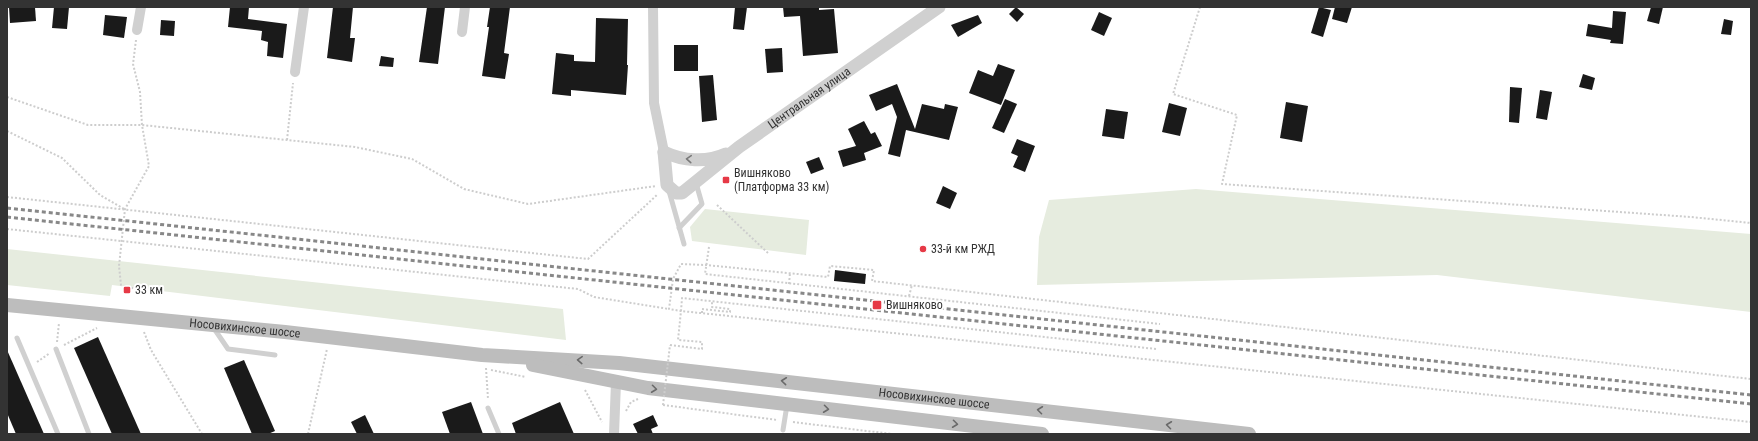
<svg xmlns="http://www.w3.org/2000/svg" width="1758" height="441" viewBox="0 0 1758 441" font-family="'Roboto Condensed',sans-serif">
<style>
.green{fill:#e6ecdf}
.building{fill:#1a1a1a}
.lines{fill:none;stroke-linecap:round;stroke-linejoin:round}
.path{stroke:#cdcdcd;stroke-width:2;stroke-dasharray:2 2;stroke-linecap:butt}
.service{stroke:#d0d0d0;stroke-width:5}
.minor{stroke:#d0d0d0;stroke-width:10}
.tertiary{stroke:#d0d0d0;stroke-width:13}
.secondary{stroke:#bdbdbd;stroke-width:14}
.rail{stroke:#888;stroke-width:3;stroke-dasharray:4 3;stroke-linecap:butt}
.path-bridge{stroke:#cdcdcd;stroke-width:2;stroke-dasharray:2 2;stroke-linecap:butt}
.oneway{stroke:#7a7a7a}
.oneway2{stroke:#6a6a6a}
.poi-dot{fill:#e63946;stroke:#fff;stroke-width:1.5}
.labels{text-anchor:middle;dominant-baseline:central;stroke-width:4;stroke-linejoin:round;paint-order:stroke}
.street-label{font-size:12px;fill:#333;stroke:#fff}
.poi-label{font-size:12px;fill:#333;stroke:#fff;text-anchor:start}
</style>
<rect width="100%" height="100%" fill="#fff"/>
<!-- green -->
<g class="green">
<path d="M1196,189L1751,234V312L1437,275L1037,285L1039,237L1049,200Z"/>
<path d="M705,209L809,220L806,255L692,241L690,227Z"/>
<path d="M7,249L563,309L566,340L112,285L110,296L7,285Z"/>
</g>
<!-- building -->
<g class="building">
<path d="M9,7H35L36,21L10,23Z"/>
<path d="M54,7H69L67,29L52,28Z"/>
<path d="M230,7H249L248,19L287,24L283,58L267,56L268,42L261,40L262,31L228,27Z"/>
<path d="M333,7H353L350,38H355L352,62L327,58Z"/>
<path d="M427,7H445L438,64L419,62Z"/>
<path d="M490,7H510L504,53L509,54L505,79L482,76L489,27H487Z"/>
<path d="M735,7H747L744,30L733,29Z"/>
<path d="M783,7H819V10L834,9L838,53L803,56L800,16L784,17Z"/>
<path d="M1016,7L1024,14L1017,22L1009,14Z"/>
<path d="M1319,7L1331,10L1323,37L1311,33Z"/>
<path d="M1335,7H1352L1347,23L1332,19Z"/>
<path d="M1651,7H1663L1659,24L1647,21Z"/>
<path d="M1613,11L1626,12L1623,44L1610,43L1611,40L1586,36L1588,24L1612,28Z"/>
<path d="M1099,12L1112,18L1104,36L1091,30Z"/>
<path d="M105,15L127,17L124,38L103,35Z"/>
<path d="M978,15L982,23L958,37L951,25Z"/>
<path d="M596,18L628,19L627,65H628L626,95L571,90V96L552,94L556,53L574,55V61L595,62Z"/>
<path d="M1724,19L1733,21L1731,35L1721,34Z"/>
<path d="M161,20L175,21L174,36L160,35Z"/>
<rect x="674" y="45" width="24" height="26"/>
<path d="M782,48L783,72L767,73L765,49Z"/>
<path d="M381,56L394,58L393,67L379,66Z"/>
<path d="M998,64L1015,70L1001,105L969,93L978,70L993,76Z"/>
<path d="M1583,74L1595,78L1592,90L1579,87Z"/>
<path d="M713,75L717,120L702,122L699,76Z"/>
<path d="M897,84L915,129L922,104L944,109L945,104L958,107L949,140L906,130L900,157L888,154L897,117L892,104L876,111L869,95Z"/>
<path d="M1510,87L1522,88L1519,123L1509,122Z"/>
<path d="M1540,90L1552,92L1547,120L1536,118Z"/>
<path d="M1005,99L1017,104L1004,133L992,128Z"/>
<path d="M1286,102L1308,106L1302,142L1280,138Z"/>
<path d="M1169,103L1187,108L1180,136L1162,132Z"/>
<path d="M1106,109L1128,112L1124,139L1102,136Z"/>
<path d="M864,121L871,134L875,132L882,146L864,153L866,160L843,167L838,151L856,146L848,129Z"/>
<path d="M1017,139L1035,146L1025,172L1013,167L1018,156L1011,153Z"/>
<path d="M819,157L824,169L811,174L806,162Z"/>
<path d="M943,186L957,193L950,209L936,203Z"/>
<path d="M835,270L866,274L865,284L834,281Z"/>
<path d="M98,337L141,434H112L74,348Z"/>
<path d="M7,350L44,434H16L7,413Z"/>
<path d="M244,360L275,431L268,434H252L224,368Z"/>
<path d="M471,402L483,434H450L442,412Z"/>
<path d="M560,402L574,434H516L512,423Z"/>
<path d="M365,415L374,434H357L351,422Z"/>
<path d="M653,415L658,426L651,429L653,434H638L633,424Z"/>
</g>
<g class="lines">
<!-- path -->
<g class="path">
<path d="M1200,7L1173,94L1237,115L1222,184L1691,217L1751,223"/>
<path d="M136,40L133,64L140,92L142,125L149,166L125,209L119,266L121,285L147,292"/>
<path d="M7,97L88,125H142L287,140L355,147L412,159L464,189L528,204L656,186"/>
<path d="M7,131L62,158L100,195L124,209"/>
<path d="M287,140L293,83"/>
<path d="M7,197L588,259L658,194"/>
<path d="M717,205L768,253"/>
<path d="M7,229L578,289L594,297L669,309"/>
<path d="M709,247L705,274L1160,324"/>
<path d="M789,284L790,273"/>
<path d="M909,296L912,285"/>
<path d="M702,313V309L730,312V309L712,307V301"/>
<path d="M144,332L151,350L202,434"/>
<path d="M57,342L59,323"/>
<path d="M64,345L97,328"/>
<path d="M670,345L702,349V342L678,340L681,311L669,309L673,279L681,264L706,265L828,277L830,266L874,270L872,281L1751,379"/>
<path d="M1156,349L682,298L681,311L1751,422"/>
<path d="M37,362L50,353"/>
<path d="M486,368L488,399"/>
<path d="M491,370L526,377"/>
<path d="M585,390L602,422"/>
<path d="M663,405L777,420"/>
<path d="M626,411L631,402L638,399"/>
<path d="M793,422L892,434"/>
<path d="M308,434L327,349"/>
</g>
<!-- service -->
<g class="service">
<path d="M669,191L684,244"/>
<path d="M679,228L702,204L696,183"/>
<path d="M213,327L228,349L275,355"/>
<path d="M17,338L58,434"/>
<path d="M56,349L89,434"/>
<path d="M488,408L499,434"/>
<path d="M783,430L787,405"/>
</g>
<!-- minor -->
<g class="minor">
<path d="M653,7L654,103L664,152"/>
<path d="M137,30L141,7"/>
<path d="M462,32L465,7"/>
<path d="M295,72L304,7"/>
<path d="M614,434L616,382"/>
</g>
<!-- tertiary -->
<g class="tertiary">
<path id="s1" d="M664,152L667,185L676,193H682L739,147L939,7"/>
<path d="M664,152C683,161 706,163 726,154"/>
</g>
<!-- secondary -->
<g class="secondary">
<path id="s2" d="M7,305L285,332L482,355L619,363L1249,434"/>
<path d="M533,365L648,388L1042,434"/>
</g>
<!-- rail -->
<g class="rail">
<path d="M7,208L1751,395"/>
<path d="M7,217L1751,404"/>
</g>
<!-- path-bridge -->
<path class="path-bridge" d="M663,405L670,345"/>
</g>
<!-- one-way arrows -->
<defs><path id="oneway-chevron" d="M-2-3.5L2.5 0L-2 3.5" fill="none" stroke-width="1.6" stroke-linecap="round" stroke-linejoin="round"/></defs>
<use class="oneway" href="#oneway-chevron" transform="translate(689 159) rotate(-176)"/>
<g class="oneway2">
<use href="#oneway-chevron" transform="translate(580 360) rotate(-177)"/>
<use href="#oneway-chevron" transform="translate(784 381) rotate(-174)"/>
<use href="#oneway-chevron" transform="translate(654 389) rotate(7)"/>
<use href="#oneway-chevron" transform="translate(826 409) rotate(7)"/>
<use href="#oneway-chevron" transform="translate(1040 410) rotate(-173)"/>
<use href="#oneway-chevron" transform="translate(955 424) rotate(7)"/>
<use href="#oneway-chevron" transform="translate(1169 425) rotate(-173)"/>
</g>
<!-- markers -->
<g class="poi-dot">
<rect x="722" y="176" width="8" height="8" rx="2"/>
<circle cx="923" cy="249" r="4"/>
<rect x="123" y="286" width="8" height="8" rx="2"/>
<rect x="872" y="300" width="10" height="10" rx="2"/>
</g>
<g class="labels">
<!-- street labels -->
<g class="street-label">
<text stroke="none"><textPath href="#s1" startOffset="210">Центральная улица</textPath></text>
<text stroke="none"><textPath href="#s2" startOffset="239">Носовихинское шоссе</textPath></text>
<text stroke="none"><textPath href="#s2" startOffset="932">Носовихинское шоссе</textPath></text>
</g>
<!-- poi labels -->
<g class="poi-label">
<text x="734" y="173">Вишняково<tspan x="734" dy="14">(Платформа 33 км)</tspan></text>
<text x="931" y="249">33-й км РЖД</text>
<text x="135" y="290">33 км</text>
<text x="886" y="305">Вишняково</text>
</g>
</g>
<!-- border -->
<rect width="1758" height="441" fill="none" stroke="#333333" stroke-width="16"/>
</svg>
